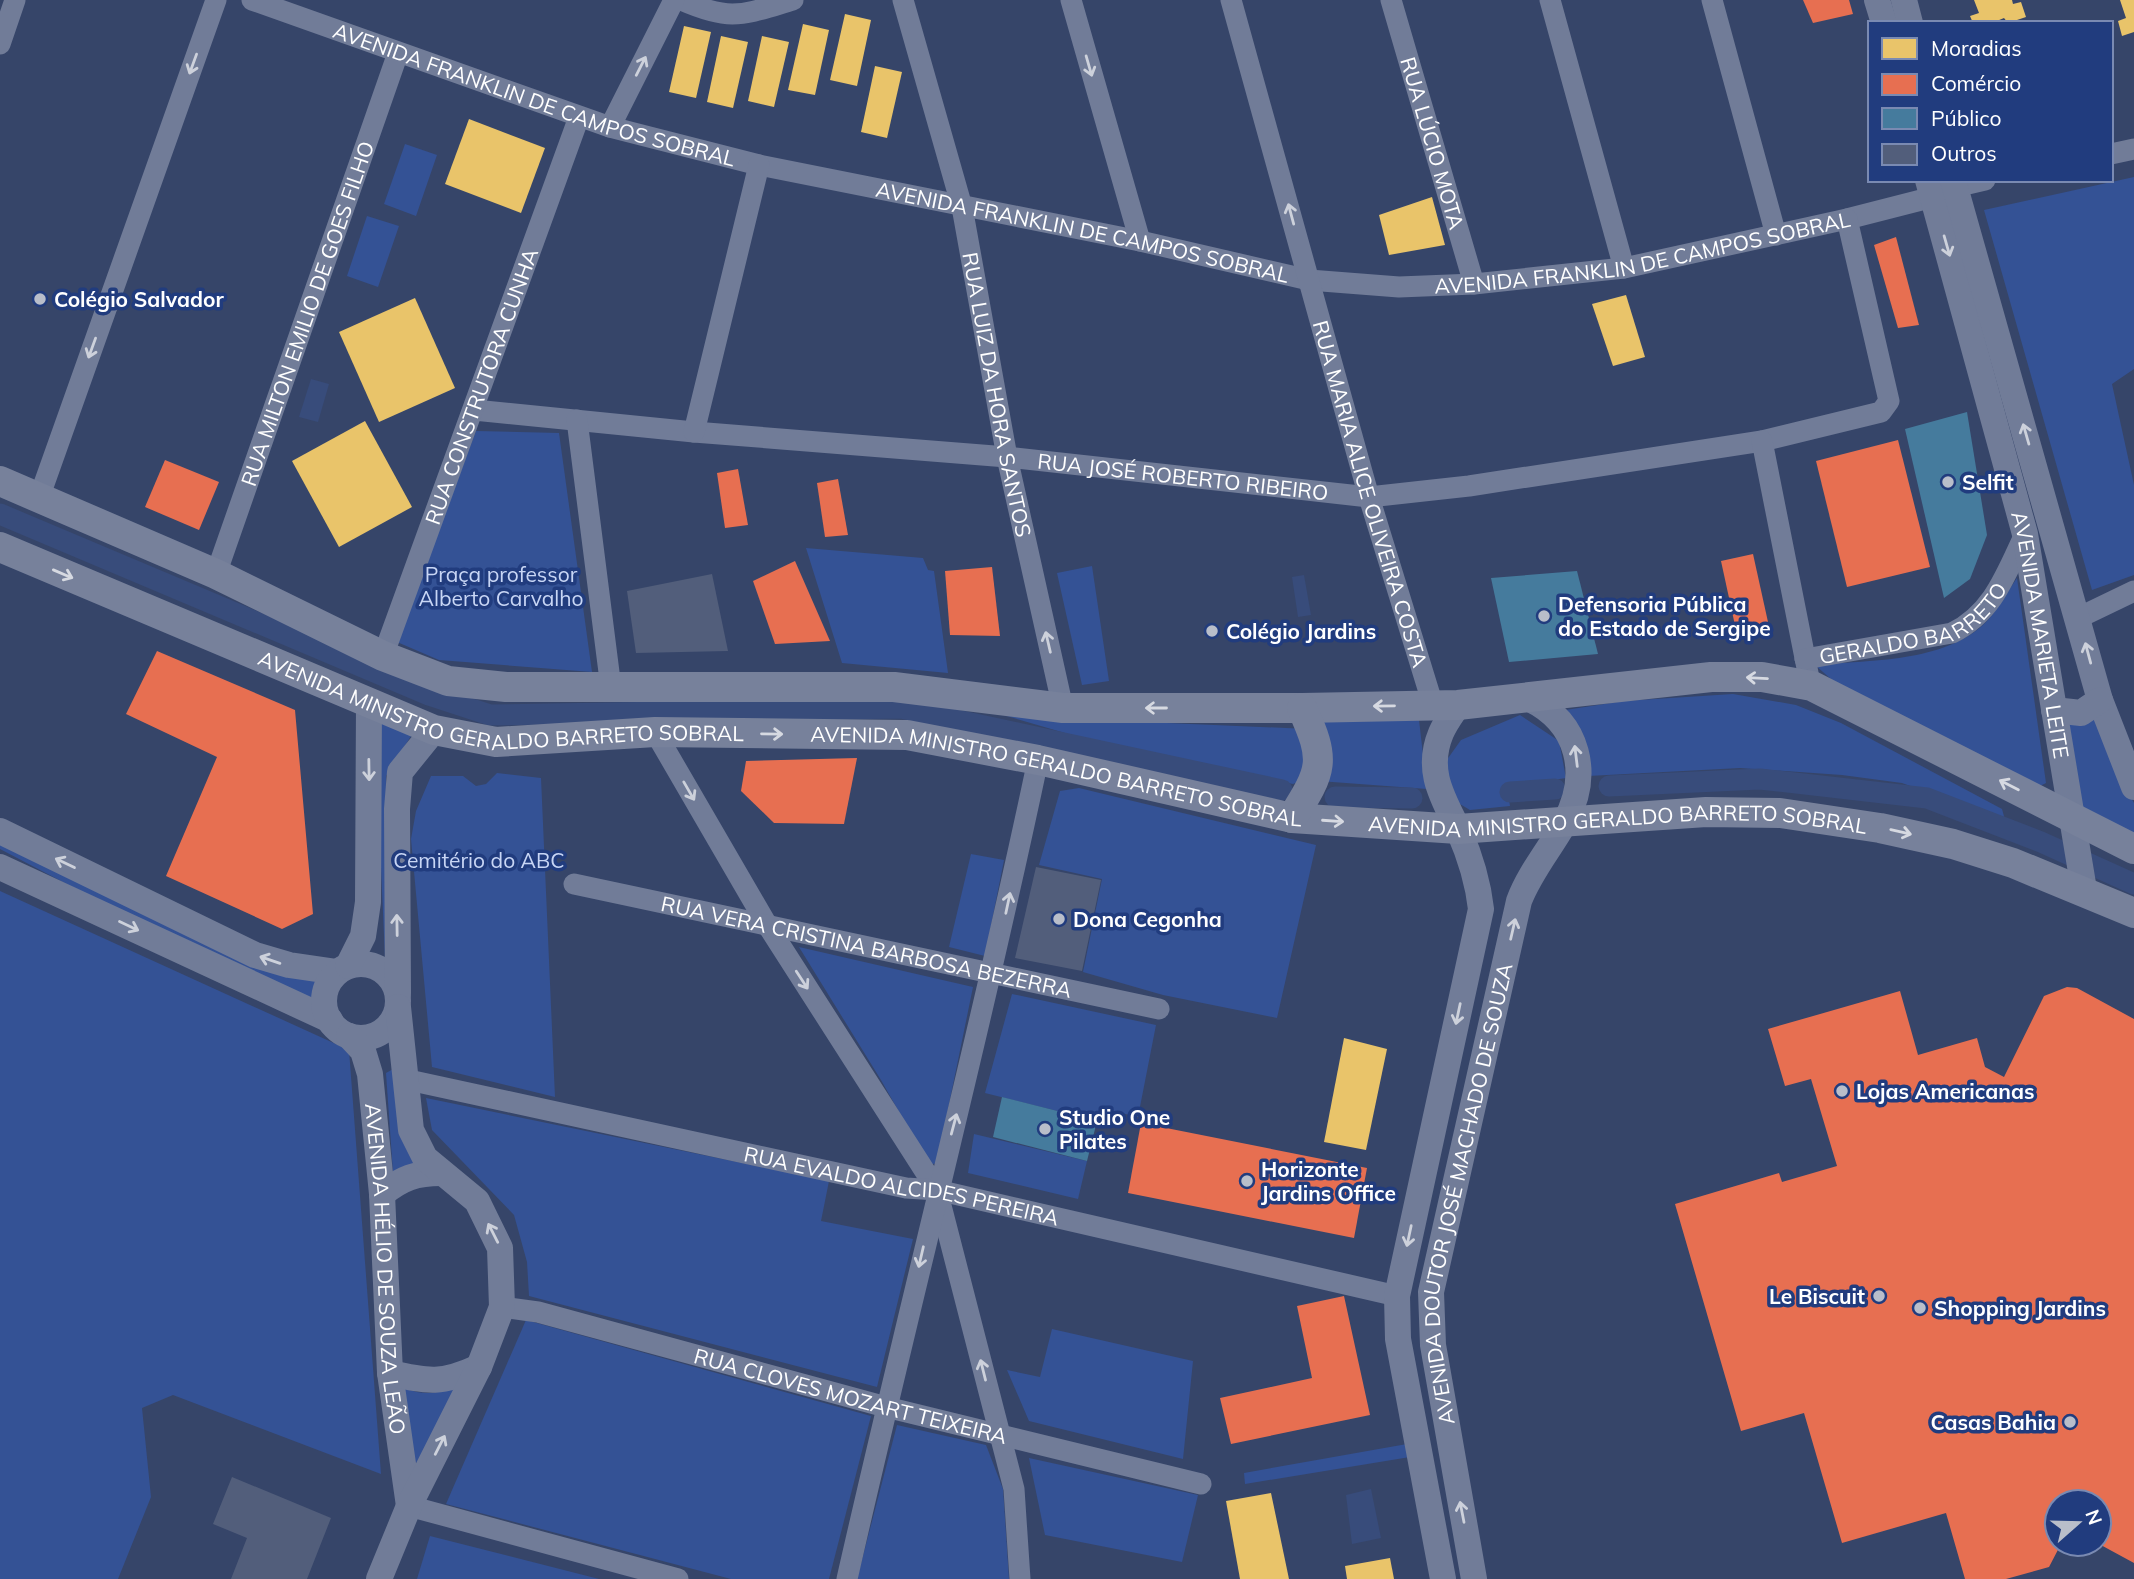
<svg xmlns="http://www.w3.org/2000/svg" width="2134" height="1579" viewBox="0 0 2134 1579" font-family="Mulish,sans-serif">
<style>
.green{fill:#345295}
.water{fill:#384c7b}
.homes{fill:#e9c46a}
.shops{fill:#e76f51}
.public{fill:#457b9d}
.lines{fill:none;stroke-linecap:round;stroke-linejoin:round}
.canal{stroke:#384c7b;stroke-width:21}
.building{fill:#525e7b}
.minor{stroke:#717c98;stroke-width:21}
.tertiary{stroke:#717c98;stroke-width:26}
.secondary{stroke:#77819b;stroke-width:30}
.oneway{stroke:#cdd1db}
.oneway2{stroke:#d6d9e1}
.poi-dot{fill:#b9beca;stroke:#213c7e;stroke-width:2.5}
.labels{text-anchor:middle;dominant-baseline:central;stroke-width:7;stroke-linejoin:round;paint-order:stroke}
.street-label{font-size:21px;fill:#fff;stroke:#213c7e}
.poi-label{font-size:21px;font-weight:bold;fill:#fff;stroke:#213c7e;text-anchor:start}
.park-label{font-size:21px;fill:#c8d6f5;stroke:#213c7e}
</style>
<rect width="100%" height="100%" fill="#364569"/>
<!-- green -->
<g class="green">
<path d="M405,144L437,155L416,216L384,204Z"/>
<path d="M2134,177V369L2112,384L2134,485V575L2092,590L1984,210Z"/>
<path d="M367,216L399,226L378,287L347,276Z"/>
<path d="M476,431L559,433L592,672L439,660L397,642Z"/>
<path d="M806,548L923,558L928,570L934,571L948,673L842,663Z"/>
<path d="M1092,566L1109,681L1082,685L1057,573Z"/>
<path d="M2017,578L2046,783L2034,789L1848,694L1815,665C1868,660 1945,663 1986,622C1998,610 2007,592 2017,578Z"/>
<path d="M1733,694L1796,705L1841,723L2002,809L2005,820L1902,783L1842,775L1740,768L1588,776L1559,711L1624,701Z"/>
<path d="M374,709L416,728L386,776L385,958Z"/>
<path d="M2098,710L2124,786L2134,803V839L2080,814L2063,719Z"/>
<path d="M1520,715L1559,741L1566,778L1507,787L1510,806L1470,810L1453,800L1446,761L1461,740Z"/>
<path d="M1007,716L1308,729L1304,780L1293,784L1130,752Z"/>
<path d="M1419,720L1427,789L1319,781L1323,722Z"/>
<path d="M497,773L541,778L555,1097L432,1067L411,839L416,811L431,776H463L476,786L486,784Z"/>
<path d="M1079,788L1316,845L1277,1018L1163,995L1083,972L1102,879L1039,865L1060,791Z"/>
<path d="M0,837L327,973L321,1009L143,924L0,849Z"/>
<path d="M971,854L1004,860L985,956L949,947Z"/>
<path d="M0,891L349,1050L381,1474L173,1395L142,1408L151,1497L118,1579H0Z"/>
<path d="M799,947L973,987L937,1163L929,1165L881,1080Z"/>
<path d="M1012,994L1156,1025L1138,1117L1100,1108L1097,1121L985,1093Z"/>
<path d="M395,1068L419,1166L393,1173L386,1073Z"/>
<path d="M426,1098L829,1181L821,1221L913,1239L877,1387L529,1296L527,1262L514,1215L432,1130Z"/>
<path d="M974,1134L1087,1161L1078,1199L968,1173Z"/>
<path d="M526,1320L871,1416L829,1579H731L446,1504Z"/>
<path d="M1052,1329L1193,1361L1183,1459L1029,1421L1007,1370L1040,1377Z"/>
<path d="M464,1384L406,1480L399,1385C421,1398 442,1393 464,1384Z"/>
<path d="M897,1425L986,1445L1003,1489L1009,1579H857Z"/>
<path d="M1407,1444L1410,1457L1245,1484L1244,1473Z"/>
<path d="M1029,1458L1198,1495L1182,1562L1045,1535Z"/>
<path d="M430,1536L599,1579H417Z"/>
</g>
<!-- water -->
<g class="water">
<path d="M311,379L329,384L318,422L299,417Z"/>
<path d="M1304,575L1311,615L1298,617L1292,577Z"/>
<path d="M1371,1489L1381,1538L1352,1544L1346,1495Z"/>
</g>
<!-- homes -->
<g class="homes">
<path d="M1974,0H2012L2013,4L2021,2L2026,17L2008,23L2004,18L1992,23H1973L1970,16L1979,13Z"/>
<path d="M2120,0H2134V32L2122,36L2118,21L2126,18Z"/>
<path d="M845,14L871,20L857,86L830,80Z"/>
<path d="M803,24L829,30L815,95L788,90Z"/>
<path d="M684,26L711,32L696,98L669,92Z"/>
<path d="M721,36L748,42L733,108L707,102Z"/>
<path d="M762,36L789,42L774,107L748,101Z"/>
<path d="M875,66L902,72L887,138L861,132Z"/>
<path d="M469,119L545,148L521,213L445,184Z"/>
<path d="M1432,197L1445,245L1389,255L1379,215Z"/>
<path d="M1626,295L1645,357L1613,366L1592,304Z"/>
<path d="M415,298L455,388L379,422L339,332Z"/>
<path d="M365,421L412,507L339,547L292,461Z"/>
<path d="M1344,1038L1387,1049L1366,1150L1324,1142Z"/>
<path d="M1271,1493L1289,1579H1240L1226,1501Z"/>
<path d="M1390,1558L1394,1579H1347L1345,1566Z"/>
</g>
<!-- shops -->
<g class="shops">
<path d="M1803,0H1849L1853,14L1813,23Z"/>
<path d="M1896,237L1919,325L1898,328L1874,245Z"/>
<path d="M1898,440L1930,567L1847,587L1816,461Z"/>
<path d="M165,460L219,482L199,530L145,507Z"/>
<path d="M738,469L748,525L725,528L717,473Z"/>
<path d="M838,479L848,535L825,537L817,483Z"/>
<path d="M1753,554L1768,622L1736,630L1721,561Z"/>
<path d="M795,561L830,641L775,644L753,581Z"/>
<path d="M992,567L1000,636L950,635L945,571Z"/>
<path d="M157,651L295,710L313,914L282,929L166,876L217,757L126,714Z"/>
<path d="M857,758L844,824L774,823L741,791L746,761Z"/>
<path d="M2067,987L2077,988L2134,1019V1563L2099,1544V1502H2057V1544H2061L2049,1567L2006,1579H1965L1946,1513L1842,1543L1804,1413L1741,1431L1675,1204L1779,1173L1782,1182L1837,1166L1811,1079L1785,1086L1768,1029L1900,991L1918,1055L1977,1038L1985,1067L2004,1077L2044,996Z"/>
<path d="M1141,1123L1367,1168L1354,1238L1128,1193Z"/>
<path d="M1344,1296L1370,1415L1231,1444L1220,1398L1312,1378L1297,1306Z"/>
</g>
<!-- public -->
<g class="public">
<path d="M1967,412L1987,535L1970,579L1944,598L1905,429Z"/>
<path d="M1577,571L1598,654L1509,662L1491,578Z"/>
<path d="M1002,1097L1097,1121L1087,1161L993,1137Z"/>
</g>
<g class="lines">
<!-- canal -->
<g class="canal">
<path d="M0,514L429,695L490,715L901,708L1282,790"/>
<path d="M1609,786L1760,779L1927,798L2041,842L2134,884"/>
<path d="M1510,792L1555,789"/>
<path d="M1335,797L1412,798"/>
</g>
</g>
<!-- building -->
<g class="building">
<path d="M712,574L728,651L636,653L627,591Z"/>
<path d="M1036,867L1101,880L1082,971L1015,958Z"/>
<path d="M232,1477L331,1518L307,1579H231L247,1538L213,1524Z"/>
</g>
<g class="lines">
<!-- minor -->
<g class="minor">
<path id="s1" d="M252,0L610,127L759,165L1140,241L1309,280L1399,287L1474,284L1624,268L1847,219L1933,197"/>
<path d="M681,0C731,22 742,15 793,0"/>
<path id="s2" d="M903,0L962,207L1007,457L1063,708"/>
<path d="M1071,0L1140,241"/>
<path id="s3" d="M1231,0L1369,497L1433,705"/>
<path id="s4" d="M1391,0L1474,284"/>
<path d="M1550,0L1624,268"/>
<path d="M1712,0L1776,235"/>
<path d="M0,44L15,0"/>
<path d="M610,127L674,0"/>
<path d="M2111,154L2134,149"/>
<path d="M1955,187L1985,180"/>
<path id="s5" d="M474,410L694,432L1007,457L1369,497L1469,486L1762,441L1881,412L1889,401L1847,219"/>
<path d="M577,420L611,688"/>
<path d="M694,432L759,165"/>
<path d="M1762,441L1808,673"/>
<path d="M39,498L216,0"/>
<path id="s6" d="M216,574L398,53"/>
<path d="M2078,618L2134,591"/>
<path id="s7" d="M383,656L579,117"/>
<path id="s8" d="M1805,659L1952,633C1993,613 2006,574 2025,534"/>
<path d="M655,732L766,923L937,1190L1014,1489L1020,1579"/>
<path id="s9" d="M574,884L1159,1009"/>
<path id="s10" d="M404,1079L906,1188L937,1190L1397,1296"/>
<path id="s11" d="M502,1307L538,1312L886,1407L1201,1484"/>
<path d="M409,1506L678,1579"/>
<path d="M847,1579C909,1306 980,1034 1038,760"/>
</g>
<!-- tertiary -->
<g class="tertiary">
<path d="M1877,0L1884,23"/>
<path d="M1904,0L1910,23"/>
<path id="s12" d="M1928,180L2025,534L2084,890"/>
<path d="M1953,180L2100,700L2134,787"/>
<path d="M2054,710L2081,713L2100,700"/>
<path d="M0,831L255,955L289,965L337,972"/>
<path d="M0,867L330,1020"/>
<circle cx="361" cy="1001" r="37"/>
<path d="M348,966L363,936L368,902L369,702"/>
<path d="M398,993L397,809L400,772L434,730"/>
<path id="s13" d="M349,1036L363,1051L370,1074L382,1194L390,1373L409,1506"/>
<path d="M382,1194C402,1178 416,1173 441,1173"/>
<path d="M390,1373C429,1382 442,1384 479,1367"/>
<path d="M379,1579L409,1506L479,1367L502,1307L500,1248L477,1201L425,1158L411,1130L398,1007"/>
<path d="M1443,1579L1398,1339L1397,1296L1481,909C1478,882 1470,856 1459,831C1443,798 1425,771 1441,733C1445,723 1452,714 1458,705"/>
<path id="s14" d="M1474,1579L1433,1345L1431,1292L1519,901C1530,872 1550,849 1565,822C1591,774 1579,723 1530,699"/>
</g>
<!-- secondary -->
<g class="secondary">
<path d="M0,481L216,574L383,656L448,681L506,687H894L1063,708H1302L1458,705L1711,677H1762L1812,686L2134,849"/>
<path id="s15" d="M0,547L434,730L496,742L655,732L907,735L1038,760L1292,818L1458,829L1706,812L1780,813L1880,828L1953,844L2013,863L2134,913"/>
<path d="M1292,818C1323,769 1326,761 1302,708"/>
</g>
</g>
<!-- one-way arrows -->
<defs><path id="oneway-shaft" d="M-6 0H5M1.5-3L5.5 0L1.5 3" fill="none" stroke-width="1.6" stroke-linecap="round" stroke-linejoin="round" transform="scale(1.75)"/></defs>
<g class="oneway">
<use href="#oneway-shaft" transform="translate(193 64) rotate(110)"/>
<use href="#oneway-shaft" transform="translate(641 66) rotate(-63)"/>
<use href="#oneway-shaft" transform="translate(1089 66) rotate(74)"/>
<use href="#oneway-shaft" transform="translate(1291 214) rotate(-105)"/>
<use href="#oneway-shaft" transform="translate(1947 246) rotate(74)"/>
<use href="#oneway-shaft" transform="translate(92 348) rotate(110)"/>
<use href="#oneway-shaft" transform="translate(2026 434) rotate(-106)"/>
<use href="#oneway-shaft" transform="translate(1048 642) rotate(-103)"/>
<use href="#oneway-shaft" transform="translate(2088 653) rotate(-105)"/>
<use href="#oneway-shaft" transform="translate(1576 756) rotate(-97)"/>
<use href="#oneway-shaft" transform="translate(369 770) rotate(89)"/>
<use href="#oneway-shaft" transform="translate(689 791) rotate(60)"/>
<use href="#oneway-shaft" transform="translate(65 863) rotate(-154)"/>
<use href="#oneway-shaft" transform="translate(1008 903) rotate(-78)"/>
<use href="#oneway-shaft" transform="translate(397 925) rotate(-91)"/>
<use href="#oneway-shaft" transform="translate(129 926) rotate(25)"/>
<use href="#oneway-shaft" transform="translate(1513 929) rotate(-77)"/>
<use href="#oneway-shaft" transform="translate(270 960) rotate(-161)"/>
<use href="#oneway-shaft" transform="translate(802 980) rotate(57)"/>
<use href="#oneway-shaft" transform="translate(1458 1014) rotate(102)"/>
<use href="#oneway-shaft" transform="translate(954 1124) rotate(-75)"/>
<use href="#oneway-shaft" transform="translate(493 1233) rotate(-117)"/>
<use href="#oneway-shaft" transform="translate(1409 1236) rotate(102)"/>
<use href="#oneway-shaft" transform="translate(921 1257) rotate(103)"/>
<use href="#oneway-shaft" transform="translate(983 1370) rotate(-104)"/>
<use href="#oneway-shaft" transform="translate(440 1445) rotate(-63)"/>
<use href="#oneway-shaft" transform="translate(1462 1512) rotate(-101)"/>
</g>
<g class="oneway2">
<use href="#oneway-shaft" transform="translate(63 574) rotate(23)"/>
<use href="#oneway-shaft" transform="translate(1757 678) rotate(-177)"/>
<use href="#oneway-shaft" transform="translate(1384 706) rotate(179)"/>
<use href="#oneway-shaft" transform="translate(1156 708) rotate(180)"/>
<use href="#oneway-shaft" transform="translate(772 734) rotate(1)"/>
<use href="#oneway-shaft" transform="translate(2009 785) rotate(-153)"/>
<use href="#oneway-shaft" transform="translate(1333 821) rotate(4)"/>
<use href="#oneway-shaft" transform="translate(1901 832) rotate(13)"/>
</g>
<!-- markers -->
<g class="poi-dot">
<circle cx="40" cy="299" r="7"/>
<circle cx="1948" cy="482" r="7"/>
<circle cx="1544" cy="616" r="7"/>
<circle cx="1212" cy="631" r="7"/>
<circle cx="1059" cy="919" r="7"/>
<circle cx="1842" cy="1091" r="7"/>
<circle cx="1045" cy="1129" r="7"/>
<circle cx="1247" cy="1181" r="7"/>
<circle cx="1879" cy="1296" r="7"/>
<circle cx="1920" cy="1308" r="7"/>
<circle cx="2070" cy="1422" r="7"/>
</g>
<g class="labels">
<!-- street labels -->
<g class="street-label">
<text stroke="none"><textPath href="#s1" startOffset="298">AVENIDA FRANKLIN DE CAMPOS SOBRAL</textPath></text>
<text stroke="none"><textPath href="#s4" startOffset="149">RUA LÚCIO MOTA</textPath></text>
<text stroke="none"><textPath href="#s1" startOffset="864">AVENIDA FRANKLIN DE CAMPOS SOBRAL</textPath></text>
<text stroke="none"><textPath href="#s1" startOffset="1432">AVENIDA FRANKLIN DE CAMPOS SOBRAL</textPath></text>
<text stroke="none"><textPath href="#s6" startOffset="276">RUA MILTON EMILIO DE GOES FILHO</textPath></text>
<text stroke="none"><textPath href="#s7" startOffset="287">RUA CONSTRUTORA CUNHA</textPath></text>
<text stroke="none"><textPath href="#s2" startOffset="406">RUA LUIZ DA HORA SANTOS</textPath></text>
<text stroke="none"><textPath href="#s5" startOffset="712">RUA JOSÉ ROBERTO RIBEIRO</textPath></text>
<text stroke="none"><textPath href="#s3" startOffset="513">RUA MARIA ALICE OLIVEIRA COSTA</textPath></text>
<text stroke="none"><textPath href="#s8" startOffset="117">GERALDO BARRETO</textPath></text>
<text stroke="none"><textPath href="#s12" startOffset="469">AVENIDA MARIETA LEITE</textPath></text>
<text stroke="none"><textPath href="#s15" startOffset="532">AVENIDA MINISTRO GERALDO BARRETO SOBRAL</textPath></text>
<text stroke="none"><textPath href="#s15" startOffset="1099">AVENIDA MINISTRO GERALDO BARRETO SOBRAL</textPath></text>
<text stroke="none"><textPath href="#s15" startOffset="1666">AVENIDA MINISTRO GERALDO BARRETO SOBRAL</textPath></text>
<text stroke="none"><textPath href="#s9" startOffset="299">RUA VERA CRISTINA BARBOSA BEZERRA</textPath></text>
<text stroke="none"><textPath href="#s10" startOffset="509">RUA EVALDO ALCIDES PEREIRA</textPath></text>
<text stroke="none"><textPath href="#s14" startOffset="392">AVENIDA DOUTOR JOSÉ MACHADO DE SOUZA</textPath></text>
<text stroke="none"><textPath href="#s13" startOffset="240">AVENIDA HÉLIO DE SOUZA LEÃO</textPath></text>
<text stroke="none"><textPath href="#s11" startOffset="360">RUA CLOVES MOZART TEIXEIRA</textPath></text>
</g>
<!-- poi labels -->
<g class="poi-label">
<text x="54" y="299">Colégio Salvador</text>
<text x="1962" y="482">Selfit</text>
<text x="1558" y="604">Defensoria Pública<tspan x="1558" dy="24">do Estado de Sergipe</tspan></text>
<text x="1226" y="631">Colégio Jardins</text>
<text x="1073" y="919">Dona Cegonha</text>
<text x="1856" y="1091">Lojas Americanas</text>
<text x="1059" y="1117">Studio One<tspan x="1059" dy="24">Pilates</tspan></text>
<text x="1261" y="1169">Horizonte<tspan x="1261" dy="24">Jardins Office</tspan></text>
<text x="1865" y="1296" text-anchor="end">Le Biscuit</text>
<text x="1934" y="1308">Shopping Jardins</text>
<text x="2056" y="1422" text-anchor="end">Casas Bahia</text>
</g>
<!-- park labels -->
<g class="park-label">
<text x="501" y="574">Praça professor<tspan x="501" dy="24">Alberto Carvalho</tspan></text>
<text x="479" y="860">Cemitério do ABC</text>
</g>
</g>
<!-- legend -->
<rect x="1868" y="21" width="245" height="161" fill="#213c7e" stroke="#7a8ab2" stroke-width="2"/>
<rect x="1882" y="38" width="35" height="21" fill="#e9c46a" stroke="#7a8ab2" stroke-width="2"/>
<text x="1931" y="56" font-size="21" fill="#ffffff">Moradias</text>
<rect x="1882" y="74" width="35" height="21" fill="#e76f51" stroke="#7a8ab2" stroke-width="2"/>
<text x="1931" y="91" font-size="21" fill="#ffffff">Comércio</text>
<rect x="1882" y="108" width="35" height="21" fill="#457b9d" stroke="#7a8ab2" stroke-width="2"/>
<text x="1931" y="126" font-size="21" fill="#ffffff">Público</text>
<rect x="1882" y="144" width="35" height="21" fill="#525e7b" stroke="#7a8ab2" stroke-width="2"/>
<text x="1931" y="161" font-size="21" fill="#ffffff">Outros</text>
<!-- north arrow -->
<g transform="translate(2078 1523) rotate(70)"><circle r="33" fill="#213c7e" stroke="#7a8ab2" stroke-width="2"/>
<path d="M0-5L12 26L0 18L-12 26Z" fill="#b9beca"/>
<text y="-10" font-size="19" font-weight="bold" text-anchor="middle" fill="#ffffff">N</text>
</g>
</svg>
